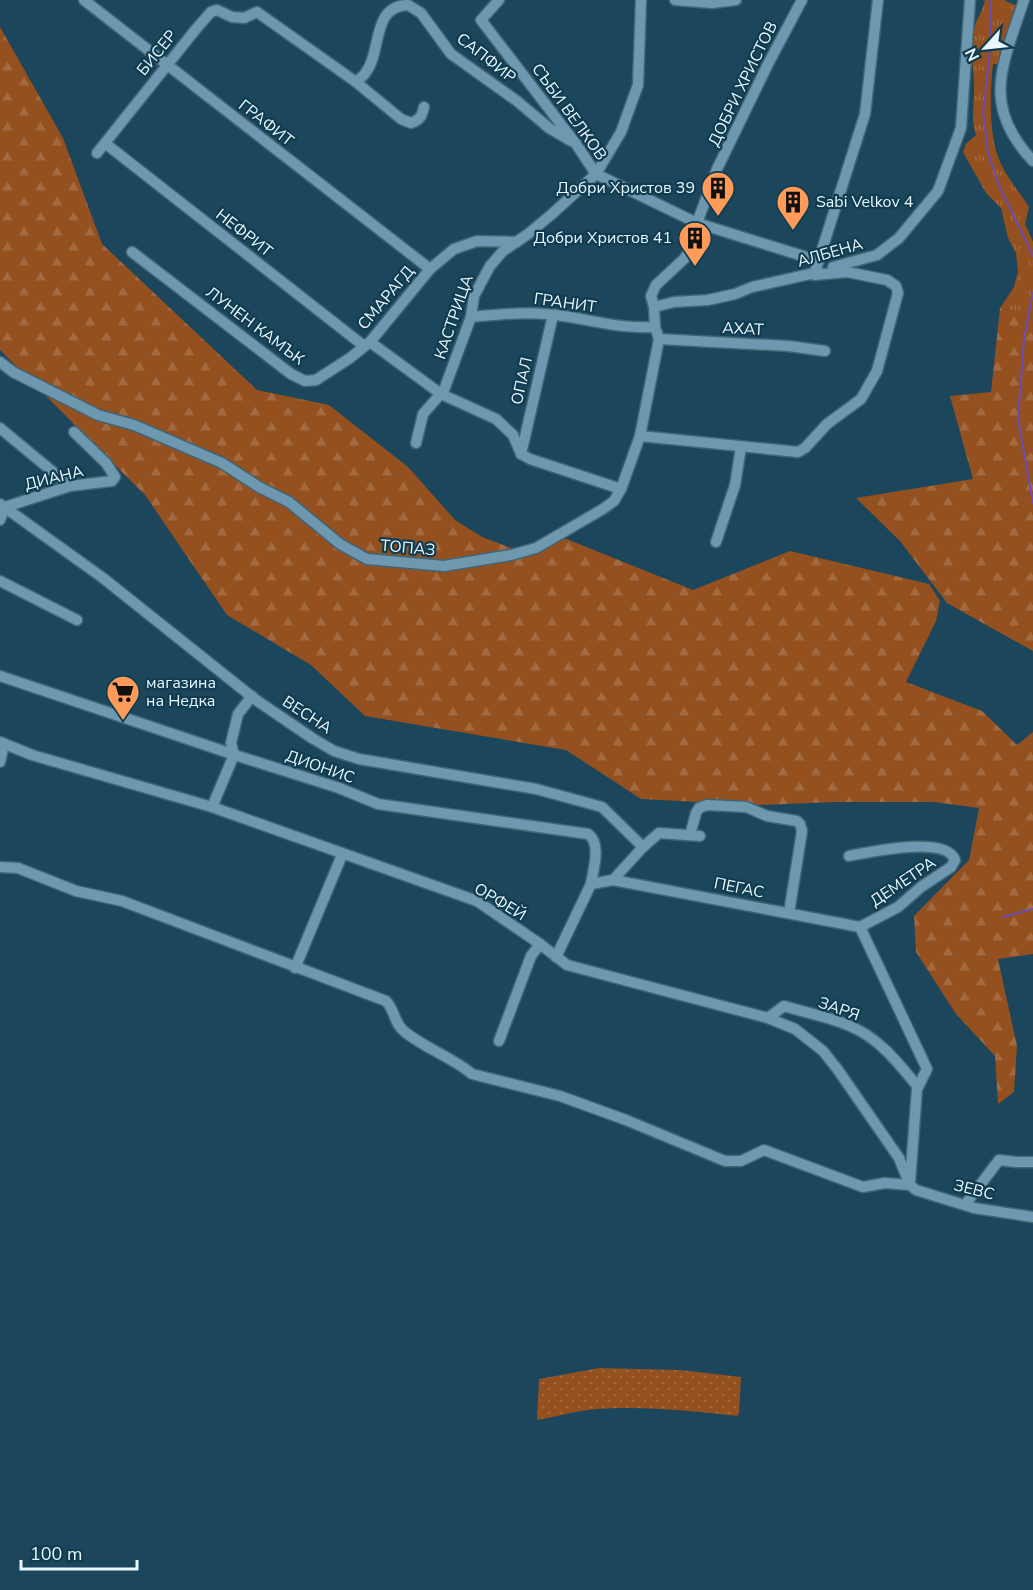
<svg xmlns="http://www.w3.org/2000/svg" width="1033" height="1590" viewBox="0 0 1033 1590" font-family="'Nunito Sans',sans-serif">
<style>
.grass{fill:url(#grass-tufts)}
.forest{fill:url(#forest-firs)}
.park{fill:url(#park-dots)}
.lines{fill:none;stroke-linecap:round;stroke-linejoin:round}
.stream{stroke:#6a4eb3;stroke-width:2}
.minor-casing{stroke:#416575;stroke-width:13}
.minor{stroke:#6d98b0;stroke-width:10}
.labels{text-anchor:middle;dominant-baseline:central;stroke-width:4.5;stroke-linejoin:round;paint-order:stroke}
.street-label{font-size:16px;fill:#e9f7ff;stroke:#103c50}
.poi-label{font-size:16px;fill:#e9f7ff;stroke:#103c50;text-anchor:end}
</style>
<defs>
<pattern id="grass-tufts" width="24" height="20" patternUnits="userSpaceOnUse" patternTransform="scale(1.5)"><rect width="24" height="20" fill="#94501f"/><path d="M3 7l-1-3M5 7V3M7 7l1-3M15 17l-1-3M17 17v-4M19 17l1-3" fill="none" stroke="#a36a41"/></pattern>
<pattern id="forest-firs" width="22" height="20" patternUnits="userSpaceOnUse" patternTransform="scale(1.5)"><rect width="22" height="20" fill="#94501f"/><path d="M5 1l3.5 6h-7zM16 11l3.5 6h-7z" fill="#a36a41"/></pattern>
<pattern id="park-dots" width="8" height="8" patternUnits="userSpaceOnUse" patternTransform="scale(1.5)"><rect width="8" height="8" fill="#94501f"/><path d="M2 2h.1M6 6h.1" fill="none" stroke="#a36a41" stroke-width="1.8" stroke-linecap="round"/></pattern>
</defs>
<rect width="100%" height="100%" fill="#1c465b"/>
<!-- grass -->
<path class="grass" d="M985,0H1004L1019,7L1001,64H993C990,92 988,138 1001,164C1008,179 1020,193 1029,207L1025,224L1033,242V315L1000,308L1014,287L1018,272L1016,253L1008,238L1001,208L986,193L963,152L966,144L976,135C970,118 975,101 974,83C974,67 968,47 973,31C976,19 983,12 985,0Z"/>
<!-- forest -->
<g class="forest">
<path d="M0,27L63,138L102,244L257,390L329,405L408,467L455,520L482,537L522,552L548,541L564,538L693,590L790,551L929,584L940,601L936,621L906,682L982,711L1017,745L1033,732V954L998,959L1017,1046L1014,1092L998,1104L995,1056L956,1014L916,952L914,916L969,860L979,808L934,802H834L759,805L641,799L566,750L365,716L311,665L227,615L145,495L0,350Z"/>
<path d="M1000,308L1033,315V651L947,603L900,541L856,498L973,479L950,396L991,392Z"/>
</g>
<!-- park -->
<path class="park" d="M599,1368L680,1370L741,1377L739,1413L737,1416C690,1411 635,1405 588,1410C571,1412 554,1417 537,1420L539,1379Z"/>
<g class="lines">
<!-- stream -->
<g class="stream">
<path d="M991,0L990,49L983,113L988,153L998,183L1033,256"/>
<path d="M1033,292L1024,339L1018,419L1033,503"/>
<path d="M1003,917L1033,909"/>
</g>
<defs>
<g id="minor">
<path d="M84,0L430,269"/>
<path d="M499,0L481,20L576,144L596,174L697,223L819,261"/>
<path d="M675,0L712,3L736,0"/>
<path d="M1024,0C1003,64 980,105 1033,161"/>
<path d="M356,82C359,79 364,76 366,72C382,52 371,6 408,5L421,13L451,54L517,101L549,128L571,141"/>
<path d="M106,144L364,346"/>
<path d="M97,153L196,29L211,12L217,10L232,17L244,18L257,12L356,82L401,119L411,123C420,120 422,116 424,107"/>
<path d="M132,252L291,374L305,381L316,380L350,358L370,342L430,269L454,249L477,241L517,242"/>
<path d="M833,267L877,255L899,238L938,191L961,128L970,0"/>
<path d="M654,307L674,302L708,300L735,294L752,287L819,272"/>
<path d="M471,317C502,314 532,311 563,316C596,321 622,329 655,327"/>
<path d="M659,339L789,346L825,351"/>
<path d="M370,342L441,394L496,419L513,435L521,454L530,459L621,489"/>
<path d="M0,362L13,372L98,415L134,425L222,463L259,487L289,502L340,544L367,559L444,566L511,555L536,548L603,509L614,501L621,489L640,436L659,339L655,327L654,307L651,296L656,285L684,259L690,250L696,237L697,223L717,169L768,64L802,0"/>
<path d="M0,428L70,486"/>
<path d="M640,436L798,452L805,448L827,424L861,399L877,371L898,293L896,286L887,280L847,272L814,275L865,114L878,0"/>
<path d="M416,443L423,414L444,390L471,317L474,296L490,266L503,251L528,234L552,214L596,174L621,132L638,85L641,0"/>
<path d="M521,454L553,315"/>
<path d="M0,504L103,578L256,700L312,738L334,751L359,759L536,789L602,807L643,847"/>
<path d="M0,520L5,507L70,486L112,481L115,477L106,463L74,432"/>
<path d="M716,542L735,485L741,447"/>
<path d="M0,581L77,620"/>
<path d="M0,676L241,757L339,788L378,804L588,834C602,843 593,870 591,884"/>
<path d="M0,742L32,755L212,807L477,901L540,944L567,965L768,1018L795,1029L823,1051L838,1070L899,1158L910,1185"/>
<path d="M0,762L4,744"/>
<path d="M212,807L234,755L231,743L238,714L252,696"/>
<path d="M690,835L696,813L699,808L707,805L746,807L767,816L797,821L800,824L802,831L789,913"/>
<path d="M849,856C869,852 947,835 955,860L951,867L921,887L898,907L860,927"/>
<path d="M0,867L18,868L76,891L122,901L386,1001C395,1010 394,1024 405,1032C426,1049 452,1057 472,1074L560,1096L626,1120L725,1161H741L764,1150L863,1187L885,1183L910,1185"/>
<path d="M613,880L860,927"/>
<path d="M860,927L927,1069L917,1089L910,1182"/>
<path d="M556,957L591,884L613,880L643,847L659,833L700,836"/>
<path d="M295,968L342,855"/>
<path d="M768,1018L784,1006C806,1013 831,1017 852,1027C880,1039 899,1064 918,1087"/>
<path d="M499,1041L531,956L540,944"/>
<path d="M910,1185L916,1190L974,1208L1033,1217"/>
<path d="M965,1205L999,1160L1016,1162H1033"/>
</g>
</defs>
<!-- minor casing -->
<use href="#minor" class="minor-casing"/>
<!-- minor -->
<use href="#minor" class="minor"/>
</g>
<!-- icons -->
<defs>
<symbol id="building-pin" viewBox="-11 -11 22 30"><path d="M0 17L-7.5 6A9.5 9.5 0 1 1 7.5 6Z" fill="#fe9b59" stroke="#103c50"/><path d="M-4-6H4V6H1V3H-1V6H-4ZM-2.5-4.3h1.7v1.8h-1.7ZM.8-4.3h1.7v1.8H.8ZM-2.5-1h1.7V.8h-1.7ZM.8-1h1.7V.8H.8Z" fill="#111"/></symbol>
<symbol id="supermarket-pin" viewBox="-11 -11 22 30"><path d="M0 17L-7.5 6A9.5 9.5 0 1 1 7.5 6Z" fill="#fe9b59" stroke="#103c50"/><path d="M-6-5.5h2.5l.6 2H6L4.5 2H-2.5L-4.4-4H-6ZM-1.5 3.2a1.3 1.3 0 1 0 .1 0ZM3 3.2a1.3 1.3 0 1 0 .1 0Z" fill="#111"/></symbol>
</defs>
<g fill-rule="evenodd">
<use href="#building-pin" x="699" y="169" width="38" height="52"/>
<use href="#building-pin" x="774" y="183" width="38" height="52"/>
<use href="#building-pin" x="676" y="219" width="38" height="52"/>
<use href="#supermarket-pin" x="104" y="673" width="38" height="52"/>
</g>
<g class="labels">
<!-- street labels -->
<g class="street-label">
<text transform="translate(157 53) rotate(-51)">БИСЕР</text>
<text transform="translate(486 58) rotate(38)">САПФИР</text>
<text transform="translate(743 84) rotate(-64)">ДОБРИ ХРИСТОВ</text>
<text transform="translate(569 112) rotate(54)">СЪБИ ВЕЛКОВ</text>
<text transform="translate(266 123) rotate(38)">ГРАФИТ</text>
<text transform="translate(244 233) rotate(38)">НЕФРИТ</text>
<text transform="translate(830 253) rotate(-16)">АЛБЕНА</text>
<text transform="translate(386 298) rotate(-50)">СМАРАГД</text>
<text transform="translate(565 303) rotate(8)">ГРАНИТ</text>
<text transform="translate(454 317) rotate(-71)">КАСТРИЦА</text>
<text transform="translate(255 326) rotate(37)">ЛУНЕН КАМЪК</text>
<text transform="translate(743 329) rotate(3)">АХАТ</text>
<text transform="translate(522 381) rotate(-77)">ОПАЛ</text>
<text transform="translate(54 478) rotate(-14)">ДИАНА</text>
<text transform="translate(408 548) rotate(5)">ТОПАЗ</text>
<text transform="translate(307 715) rotate(33)">ВЕСНА</text>
<text transform="translate(320 767) rotate(19)">ДИОНИС</text>
<text transform="translate(903 882) rotate(-34)">ДЕМЕТРА</text>
<text transform="translate(739 888) rotate(11)">ПЕГАС</text>
<text transform="translate(500 902) rotate(31)">ОРФЕЙ</text>
<text transform="translate(839 1009) rotate(19)">ЗАРЯ</text>
<text transform="translate(974 1190) rotate(14)">ЗЕВС</text>
</g>
<!-- poi labels -->
<g class="poi-label">
<text x="695" y="188">Добри Христов 39</text>
<text x="816" y="202" text-anchor="start">Sabi Velkov 4</text>
<text x="672" y="238">Добри Христов 41</text>
<text x="146" y="683" text-anchor="start">магазина<tspan x="146" dy="18">на Недка</tspan></text>
</g>
</g>
<!-- north arrow -->
<g transform="translate(985 48) rotate(243)" stroke="#103c50" stroke-width="4.5" paint-order="stroke">
<path d="M0-4.5L10 22L0 15L-10 22Z" fill="#e9f7ff"/>
<text y="-9" font-size="16" font-weight="bold" text-anchor="middle" fill="#e9f7ff">N</text>
</g>
<!-- scale -->
<path d="M21 1560v9h116v-9" fill="none" stroke="#e9f7ff" stroke-width="3"/>
<text x="30" y="1560" font-size="18" fill="#e9f7ff" stroke="#103c50" stroke-width="4.5" paint-order="stroke">100 m</text>
</svg>
